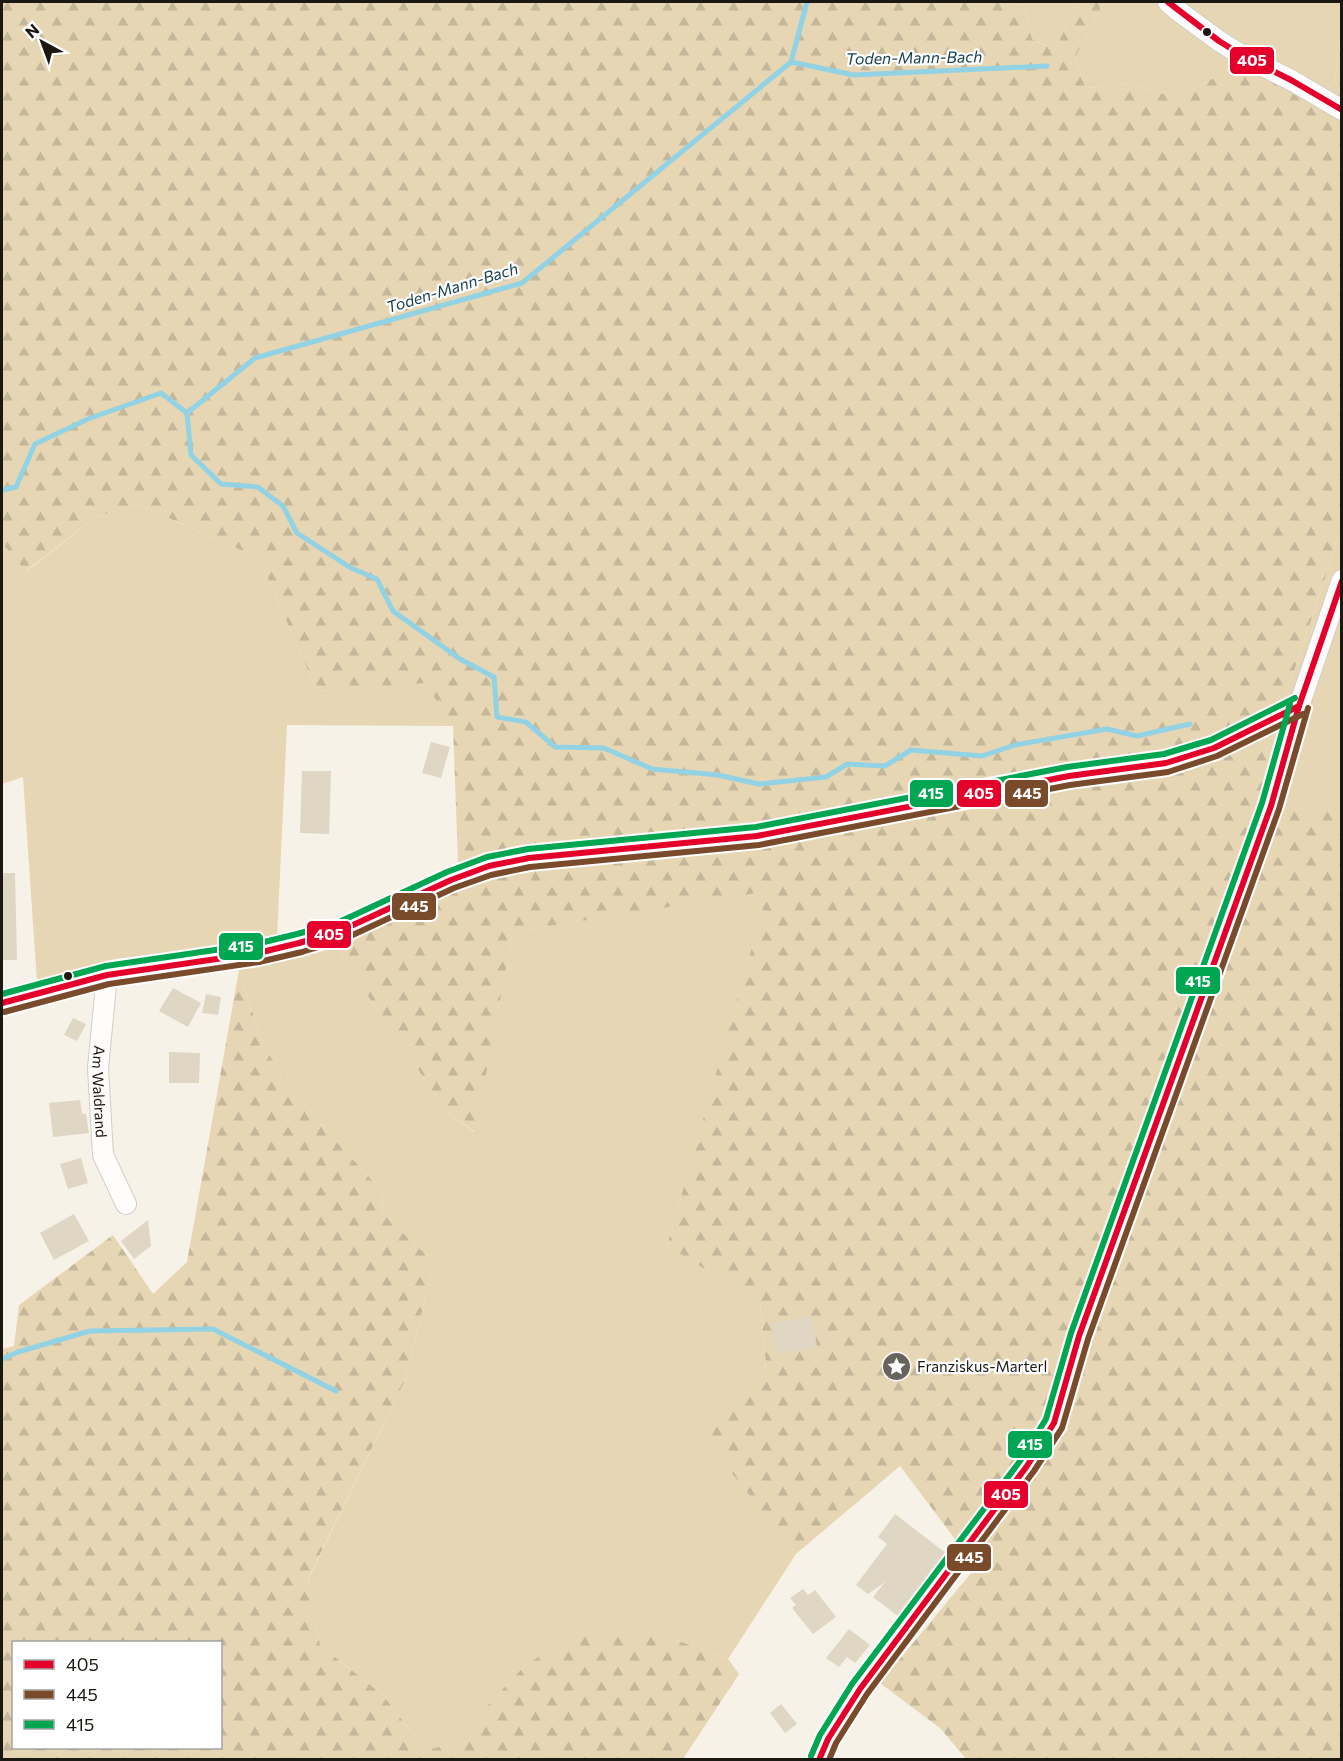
<svg xmlns="http://www.w3.org/2000/svg" width="1343" height="1761" viewBox="0 0 1343 1761" font-family="Commissioner,sans-serif">
<style>
.grass{fill:#e6d6b4}
.forest{fill:url(#forest-firs);fill-rule:evenodd}
.lines{fill:none;stroke-linecap:round;stroke-linejoin:round}
.stream{stroke:#92d2e5;stroke-width:5}
.building{fill:#dfd6c4}
.minor-casing{stroke:#d2cec6;stroke-width:22}
.minor{stroke:#fefdfb;stroke-width:20}
.bus-1-casing{stroke:#fff;stroke-width:10}
.bus-2-casing{stroke:#fff;stroke-width:10}
.bus-3-casing{stroke:#fff;stroke-width:10}
.bus-1{stroke:#e4002b;stroke-width:6}
.bus-2{stroke:#7a4b2a;stroke-width:6}
.bus-3{stroke:#00a651;stroke-width:6}
.bus-dot{fill:#1b1812;stroke:#fff;stroke-width:2}
.labels{text-anchor:middle;dominant-baseline:central;stroke-width:4.5;stroke-linejoin:round;paint-order:stroke}
.street-label{font-size:15px;fill:#1b1812;stroke:#fff}
.poi-label{font-size:15px;fill:#1b1812;stroke:#fff;text-anchor:start}
.water-label{font-size:16px;font-style:italic;fill:#184250;stroke:#fff}
.line-badge{stroke:#fff;stroke-width:2}
.badge-label{font-size:16px;text-anchor:middle;font-weight:bold;fill:#fff}
</style>
<defs>
<pattern id="forest-firs" width="22" height="20" patternUnits="userSpaceOnUse" patternTransform="scale(1.5)"><rect width="22" height="20" fill="#e6d6b4"/><path d="M5 1l3.5 6h-7zM16 11l3.5 6h-7z" fill="#c5b79a"/></pattern>
</defs>
<rect width="100%" height="100%" fill="#f7f2e7"/>
<!-- grass -->
<g class="grass">
<path d="M1023,2H1077L1055,50L1032,39Z"/>
<path d="M1104,2H1341V35L1335,83L1309,99L1214,78L1177,98L1132,84L1086,88L1075,58Z"/>
<path d="M137,504L259,558L317,691L425,682L453,726L287,725L277,938L116,959L37,982L23,777L2,784V543L27,571L96,517Z"/>
<path d="M1341,531V807H1256L1288,689Z"/>
<path d="M769,890L667,1246L760,1303L766,1365L705,1439L796,1554L728,1659L668,1637L527,1663L452,1744L425,1750L383,1695L320,1645L308,1580L406,1378L434,1262L383,1214L382,1191L321,1125L264,1048L239,970L266,960L346,937L342,958L447,1112L474,1132L513,932Z"/>
</g>
<!-- forest -->
<g class="forest">
<path d="M2,2H1023L1032,39L1055,50L1077,2H1104L1075,58L1086,88L1132,84L1177,98L1214,78L1257,75L1309,99L1335,83L1341,35V531L1288,689L1256,807H1341V1759H966L941,1729L880,1683L976,1567L900,1466L796,1554L704,1438L766,1365L760,1303L667,1246L768,891L513,932L475,1132L447,1112L342,958L346,937L458,863L453,726L425,683L317,691L259,558L137,504L96,517L26,571L2,543Z"/>
<path d="M239,970L264,1048L321,1125L382,1191L383,1214L434,1262L406,1378L308,1579L320,1645L383,1695L425,1750L452,1744L527,1663L593,1630L668,1637L728,1659L739,1674L683,1759H2V1349L14,1346L19,1305L113,1235L153,1294L187,1262ZM14,1642H220V1748H14Z"/>
</g>
<g class="lines">
<!-- stream -->
<g class="stream">
<path d="M791,62L807,2"/>
<path d="M187,413L191,455L221,484L258,487L283,506L297,533L351,568L377,579L393,611L460,659L494,677L497,717L526,722L555,747L604,748L652,769L718,775L759,784L826,777L847,764L885,766L911,750L982,756L1015,745L1107,729L1137,736L1190,724"/>
<path d="M2,490L16,487L35,444L88,419L161,393L187,413L255,358L522,283L791,62L854,75L1047,66"/>
<path d="M2,1359L18,1352L90,1331L213,1329L336,1391"/>
</g>
</g>
<!-- building -->
<g class="building">
<path d="M431,742L450,747L441,778L422,773Z"/>
<path d="M302,771H331L329,834L300,833Z"/>
<path d="M3,873H15L17,960H3V950H2Z"/>
<path d="M173,988L201,1003L188,1027L159,1011Z"/>
<path d="M206,994L221,997L218,1015L202,1013Z"/>
<path d="M73,1018L86,1024L77,1041L64,1035Z"/>
<path d="M169,1052L200,1053L199,1083H169Z"/>
<path d="M80,1100L82,1114H86L89,1133L53,1137L49,1103Z"/>
<path d="M81,1158L88,1183L68,1189L60,1164Z"/>
<path d="M74,1214L89,1241L54,1260L40,1233Z"/>
<path d="M148,1220L151,1246L134,1259L121,1241Z"/>
<path d="M812,1316L817,1347L778,1354L772,1323Z"/>
<path d="M895,1514L947,1554L899,1617L873,1597L885,1582L868,1594L856,1585L887,1544L878,1537Z"/>
<path d="M803,1589L808,1595L815,1590L836,1617L813,1634L792,1608L796,1605L790,1598Z"/>
<path d="M849,1629L870,1645L855,1663L847,1657L839,1667L826,1658Z"/>
<path d="M781,1704L797,1724L785,1733L770,1713Z"/>
</g>
<g class="lines">
<defs>
<g id="minor">
<path d="M1168,2L1177,10L1219,41L1243,56L1291,80L1342,110"/>
<path id="s1" d="M107,975L98,1068L103,1155L126,1204"/>
<path d="M2,1003L107,975L258,953L299,943L340,931L451,880L489,866L529,858L757,836L1069,776L1166,763L1214,748L1299,706"/>
<path d="M819,1760L828,1739L860,1689L935,1590L1027,1466L1054,1423L1079,1336L1271,806L1299,706L1342,580"/>
</g>
</defs>
<!-- minor casing -->
<use href="#minor" class="minor-casing"/>
<!-- minor -->
<use href="#minor" class="minor"/>
<defs>
<g id="bus-1">
<path d="M1168,2L1219,41L1243,56L1291,80L1342,110"/>
<path d="M2,1003L107,975L258,953L299,943L340,931L451,880L489,866L529,858L757,836L1069,776L1166,763L1214,748L1299,706"/>
<path d="M819,1760L828,1739L860,1689L1027,1466L1054,1423L1079,1336L1271,806L1299,706L1342,581"/>
</g>
<g id="bus-2">
<path d="M4,1012L109,984L259,962L302,952L344,939L454,888L491,875L530,867L759,845L1070,785L1168,772L1217,756L1303,714"/>
<path d="M829,1760L836,1743L867,1694L1034,1471L1062,1428L1088,1339L1279,809L1308,708"/>
</g>
<g id="bus-3">
<path d="M2,994L106,966L256,944L297,934L337,923L447,872L487,857L528,849L756,827L1067,767L1164,754L1211,740L1295,698"/>
<path d="M811,1756L820,1735L852,1684L1020,1461L1046,1419L1071,1333L1262,803L1290,704"/>
</g>
</defs>
<!-- bus-1 casing -->
<use href="#bus-1" class="bus-1-casing"/>
<!-- bus-2 casing -->
<use href="#bus-2" class="bus-2-casing"/>
<!-- bus-3 casing -->
<use href="#bus-3" class="bus-3-casing"/>
<!-- bus-1 -->
<use href="#bus-1" class="bus-1"/>
<!-- bus-2 -->
<use href="#bus-2" class="bus-2"/>
<!-- bus-3 -->
<use href="#bus-3" class="bus-3"/>
</g>
<!-- icons -->
<defs>
<symbol id="sight-disc" viewBox="-11 -11 22 22"><circle r="9.5" fill="#68645d" stroke="#fff"/><path d="M0-6L1.8-2.2L6-1.7L2.9 1.2L3.7 5.4L0 3.3L-3.7 5.4L-2.9 1.2L-6-1.7L-1.8-2.2Z" fill="#fff"/></symbol>
</defs>
<g fill-rule="evenodd">
<use href="#sight-disc" x="880" y="1350" width="33" height="33"/>
</g>
<!-- markers -->
<g class="bus-dot">
<circle cx="1207" cy="32" r="5"/>
<circle cx="68" cy="976" r="5"/>
</g>
<g class="labels">
<!-- street labels -->
<g class="street-label">
<text stroke="none"><textPath href="#s1" startOffset="117">Am Waldrand</textPath></text>
</g>
<!-- poi labels -->
<g class="poi-label">
<text x="917" y="1366">Franziskus-Marterl</text>
</g>
<!-- water labels -->
<g class="water-label">
<text transform="translate(914 57) rotate(-1)">Toden-Mann-Bach</text>
<text transform="translate(452 287) rotate(-17)">Toden-Mann-Bach</text>
</g>
</g>
<g class="line-badge">
<rect x="1229" y="46" width="46" height="29" rx="6" fill="#e4002b"/>
<rect x="909" y="779" width="45" height="29" rx="6" fill="#00a651"/>
<rect x="956" y="779" width="46" height="29" rx="6" fill="#e4002b"/>
<rect x="1004" y="779" width="45" height="29" rx="6" fill="#7a4b2a"/>
<rect x="391" y="892" width="46" height="29" rx="6" fill="#7a4b2a"/>
<rect x="306" y="920" width="46" height="29" rx="6" fill="#e4002b"/>
<rect x="218" y="932" width="46" height="29" rx="6" fill="#00a651"/>
<rect x="1175" y="966" width="46" height="29" rx="6" fill="#00a651"/>
<rect x="1007" y="1430" width="46" height="29" rx="6" fill="#00a651"/>
<rect x="983" y="1480" width="46" height="29" rx="6" fill="#e4002b"/>
<rect x="946" y="1543" width="46" height="29" rx="6" fill="#7a4b2a"/>
</g>
<g class="badge-label">
<text x="1252" y="66">405</text>
<text x="931" y="799">415</text>
<text x="979" y="799">405</text>
<text x="1027" y="799">445</text>
<text x="414" y="912">445</text>
<text x="329" y="940">405</text>
<text x="241" y="952">415</text>
<text x="1198" y="987">415</text>
<text x="1030" y="1450">415</text>
<text x="1006" y="1500">405</text>
<text x="969" y="1563">445</text>
</g>
<!-- border -->
<rect width="1343" height="1761" fill="none" stroke="#1b1812" stroke-width="6"/>
<!-- legend -->
<rect x="12" y="1641" width="210" height="108" fill="#ffffff" stroke="#a4a3a0" stroke-width="1.5"/>
<rect x="24" y="1660" width="30" height="9" fill="#e4002b" stroke="#a4a3a0" stroke-width="1.5"/>
<text x="66" y="1671" font-size="18" fill="#1b1812">405</text>
<rect x="24" y="1690" width="30" height="9" fill="#7a4b2a" stroke="#a4a3a0" stroke-width="1.5"/>
<text x="66" y="1701" font-size="18" fill="#1b1812">445</text>
<rect x="24" y="1720" width="30" height="9" fill="#00a651" stroke="#a4a3a0" stroke-width="1.5"/>
<text x="66" y="1731" font-size="18" fill="#1b1812">415</text>
<!-- north arrow -->
<g transform="translate(42 42) rotate(319)" stroke="#ffffff" stroke-width="4.5" paint-order="stroke">
<path d="M0-4.5L10 22L0 15L-10 22Z" fill="#1b1812"/>
<text y="-9" font-size="16" font-weight="bold" text-anchor="middle" fill="#1b1812">N</text>
</g>
</svg>
